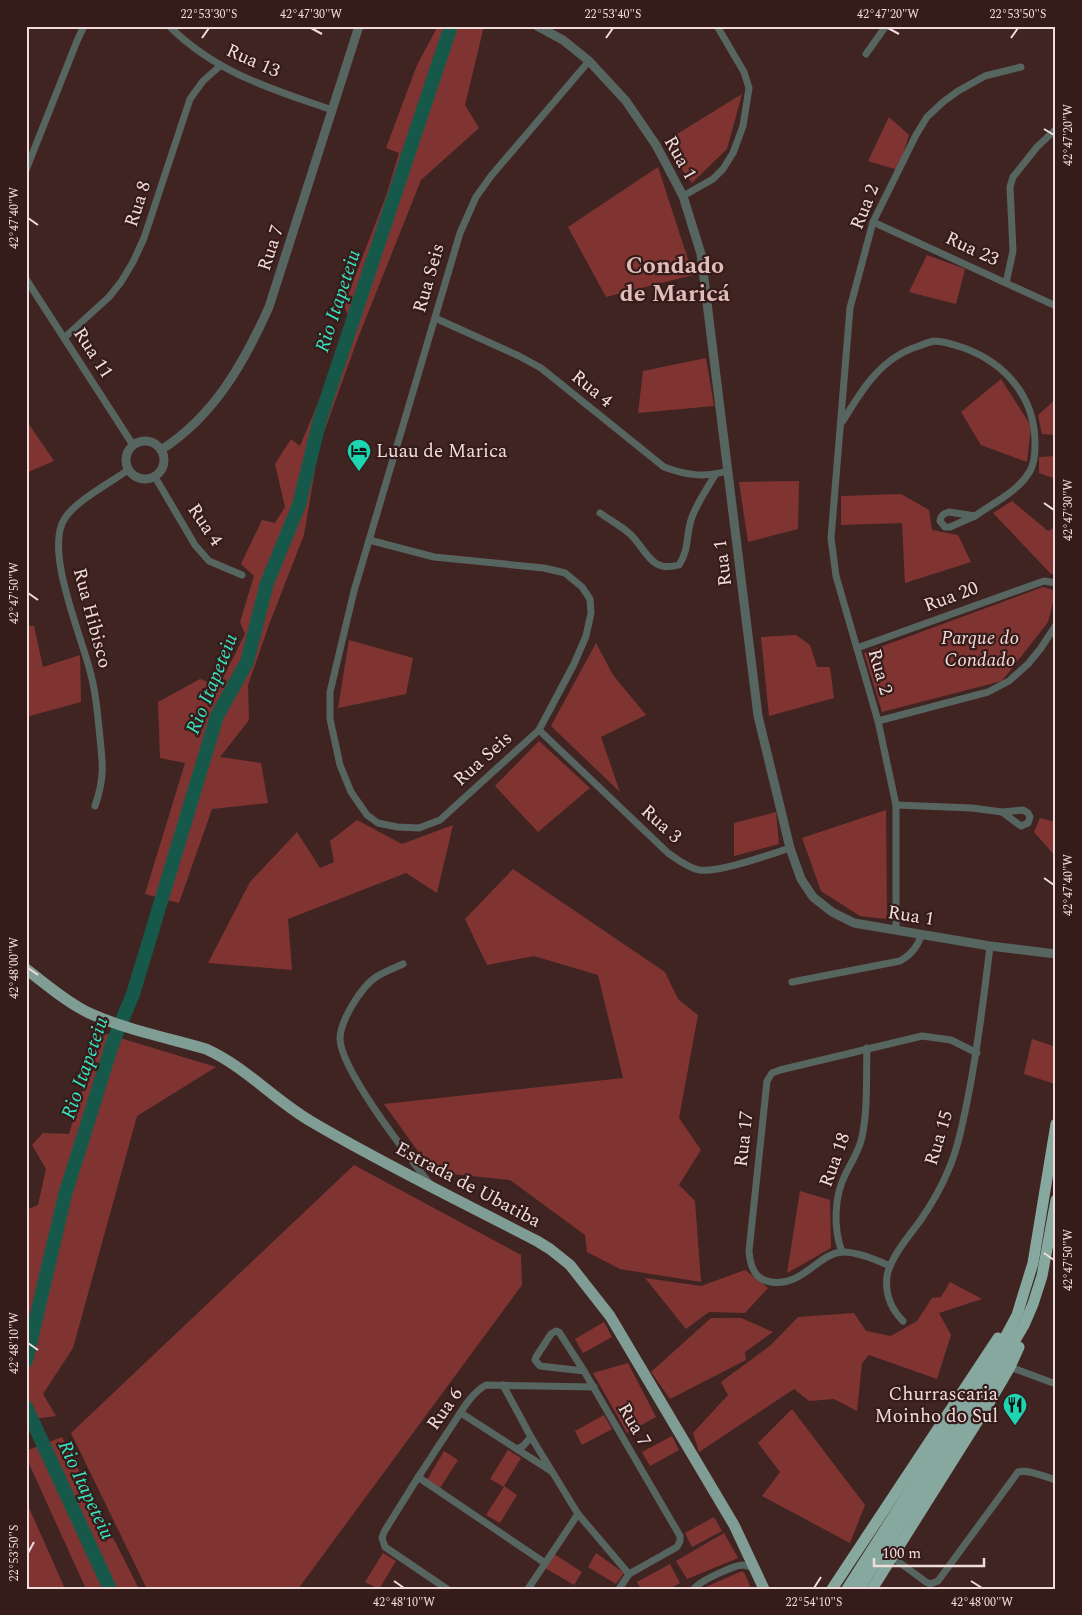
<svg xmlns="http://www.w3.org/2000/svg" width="1082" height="1615" viewBox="0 0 1082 1615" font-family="Spectral,serif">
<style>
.green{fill:#803432}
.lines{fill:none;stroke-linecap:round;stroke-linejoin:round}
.river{stroke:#16594a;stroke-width:14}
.minor{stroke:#576561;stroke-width:7}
.tertiary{stroke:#576561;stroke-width:9}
.primary{stroke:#7f9d94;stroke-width:11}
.trunk{stroke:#86a89e;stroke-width:11}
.ticks{fill:none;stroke:#f0dddb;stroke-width:2}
.labels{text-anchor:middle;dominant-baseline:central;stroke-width:4.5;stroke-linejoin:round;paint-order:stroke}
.street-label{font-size:19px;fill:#f0dddb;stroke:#351b19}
.poi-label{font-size:19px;fill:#f0dddb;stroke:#351b19;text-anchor:start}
.park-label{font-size:19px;font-style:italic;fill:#f4d9d7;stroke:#351b19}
.water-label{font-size:20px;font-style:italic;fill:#34e6c1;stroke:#351b19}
.district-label{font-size:24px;font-weight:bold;fill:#e1bcb8;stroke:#351b19}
.neatline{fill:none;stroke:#f0dddb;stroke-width:2}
.ticks-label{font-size:12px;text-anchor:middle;fill:#f0dddb}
</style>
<rect width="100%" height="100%" fill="#402422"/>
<!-- green -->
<g class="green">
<path d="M438,26H484L465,105L479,128L421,180L358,338L319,446L304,535L270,622L248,685L249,720L220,757L261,763L268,803L212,809L179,903L145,894L185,763L160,758L158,702L200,679L219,686L245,634L240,622L254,576L241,564L262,520L275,523L285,507L275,464L291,439L300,446L330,374L348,316L344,305L386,196L399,153L386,148L417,65Z"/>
<path d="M742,94L727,149L692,183L667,150L669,139Z"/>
<path d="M889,117L909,135L898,170L868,161Z"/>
<path d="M658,167L693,275L606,297L568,227Z"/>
<path d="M927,255L965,269L956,304L909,292Z"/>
<path d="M706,358L714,406L638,413L643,371Z"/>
<path d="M1001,379L1031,426L1027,462L981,445L961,412Z"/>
<path d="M1056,399V435L1042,434L1038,415Z"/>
<path d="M26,420L54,461L26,473Z"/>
<path d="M1056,456V479L1039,473V457Z"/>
<path d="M799,481L798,529L748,542L739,482Z"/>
<path d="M901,494L929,510L932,530L958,535L971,562L905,583L902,523L841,525V496Z"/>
<path d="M1012,501L1048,531L1056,527V573L1051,574L993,513Z"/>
<path d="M1043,587L1056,591L1048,622L1002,681L882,712L864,653Z"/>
<path d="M26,626H34L43,667L80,655L81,702L26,717Z"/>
<path d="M796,635L810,645L817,667H830L834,698L769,716L761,637Z"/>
<path d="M349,640L413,658L406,694L338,708Z"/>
<path d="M596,643L613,675L646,715L601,737L620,792L551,726Z"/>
<path d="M539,741L590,788L538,832L495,786Z"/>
<path d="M886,810L887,919L860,916L821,891L802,838Z"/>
<path d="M776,812L779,844L734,856V823Z"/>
<path d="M1040,818L1056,822V857L1034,832Z"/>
<path d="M357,820L402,844L453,825L437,893L406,873L288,919L292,970L208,963L250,882L297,832L320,868L334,862L330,841Z"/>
<path d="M513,869L665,972L678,999L698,1015L679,1118L701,1150L679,1185L695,1201L701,1282L620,1269L587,1252L585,1235L510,1180L433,1172L384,1104L623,1078L598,975L534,956L487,965L465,919Z"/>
<path d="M100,1032L216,1067L137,1116L73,1348L43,1394L56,1416L26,1420V1210L38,1205L46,1169L32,1145L43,1133L69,1134Z"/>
<path d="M1032,1039L1056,1047L1055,1084L1024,1074Z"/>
<path d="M354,1165L521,1255L522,1285L298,1589H147L71,1433Z"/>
<path d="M800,1191L830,1200L831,1248L787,1273Z"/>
<path d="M745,1270L768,1288L745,1313L709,1312L686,1329L645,1278L701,1286Z"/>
<path d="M950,1282L982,1299L939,1313L951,1335L937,1379L869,1355L862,1363L857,1411L834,1399L809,1401L794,1389L699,1452L693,1433L728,1395L721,1382L771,1345L798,1317L854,1313L866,1331L891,1336L917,1321L932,1298L941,1297Z"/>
<path d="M711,1318H741L773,1332L745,1352L746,1360L670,1399L651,1372Z"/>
<path d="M604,1322L612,1337L583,1353L575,1339Z"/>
<path d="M628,1363L656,1417L627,1433L593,1373Z"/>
<path d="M792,1409L865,1505L850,1543L762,1496L780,1472L758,1443Z"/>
<path d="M604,1415L612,1429L582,1445L575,1431Z"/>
<path d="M672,1436L679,1450L650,1466L642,1452Z"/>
<path d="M62,1437L139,1589H86L26,1457V1451Z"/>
<path d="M508,1450L521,1458L504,1486L517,1495L500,1523L486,1515L504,1487L490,1479Z"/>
<path d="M444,1451L458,1460L440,1488L427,1480Z"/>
<path d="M26,1501L65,1589H26Z"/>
<path d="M714,1517L722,1531L692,1547L685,1533Z"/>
<path d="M724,1533L738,1558L687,1579L676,1561Z"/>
<path d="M383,1553L396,1561L379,1589L365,1582Z"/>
<path d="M596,1553L624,1573L616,1584L588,1567Z"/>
<path d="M554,1554L582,1572L574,1585L545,1568Z"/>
<path d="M670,1564L680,1583L669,1589H641L637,1582Z"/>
<path d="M742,1571L745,1574L751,1589H701Z"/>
</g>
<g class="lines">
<!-- river -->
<g class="river">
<path d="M26,1361L65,1195L113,1042L133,994L217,716L247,662L267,583L299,505L320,419L451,26"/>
<path d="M26,1407L110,1589"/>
</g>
<!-- minor -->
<g class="minor">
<path d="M169,26C216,73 272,89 332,110"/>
<path d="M866,54L886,26"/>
<path d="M26,170L77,41L84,26"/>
<path d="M683,196L713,179L723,169L733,153L743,126L749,88L744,72L717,26"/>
<path d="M873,222L1056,306"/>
<path d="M26,279L133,445"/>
<path d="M1006,283L1013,251L1010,187L1013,177L1037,147L1056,129"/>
<path d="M435,318L519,356L541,368L664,467C686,475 704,478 727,471"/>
<path d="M64,338L109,297L121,282L133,262L144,238L190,99L203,81L220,66"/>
<path d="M843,421C862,389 882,357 919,346C924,344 929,342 934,341C944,341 955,345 964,348C1005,363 1034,396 1035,441C1035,451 1035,462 1030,471C1019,491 993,503 975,516"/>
<path d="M155,477L195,545L209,561L242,575"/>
<path d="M949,512L975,516L950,527H945L940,521C941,515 943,514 949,512Z"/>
<path d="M600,513C610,520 621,526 630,534C647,550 650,573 679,565C689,550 686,536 691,520C696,504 707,489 715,475"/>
<path d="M369,540L434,557L544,568L565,573L582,587L590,599L591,613L586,636L574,664L539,730L440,820L419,828L397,827L378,823L367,815L351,792L340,765L330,719V692L354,591L460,233L476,197L491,176L589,61"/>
<path d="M857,648L1044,581L1056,583"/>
<path d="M878,721L988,692L1009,681L1028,664L1041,648L1056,625"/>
<path d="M539,730L668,853C677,859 688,868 699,870C719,873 768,855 790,848"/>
<path d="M896,805L972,808L1002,812"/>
<path d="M95,806C106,774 102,760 99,728C97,710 96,693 91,675C83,639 43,550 65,518C77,500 110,483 128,470"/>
<path d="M1023,810L1028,813L1030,817L1028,823L1021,826L1002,812Z"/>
<path d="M896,930V805L878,721L836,576L831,538L850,308L873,222L916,135L927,117L943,102L958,91L985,76L1021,67"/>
<path d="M403,964C394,968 384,972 376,977C361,987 340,1021 340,1039C341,1071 409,1157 430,1184"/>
<path d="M792,982L900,961C912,954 917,947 922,934"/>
<path d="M842,1252C833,1228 834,1196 846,1173C852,1161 859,1151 862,1137C868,1109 866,1077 867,1048"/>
<path d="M890,1266C877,1260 856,1251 841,1252C817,1255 802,1287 771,1282C754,1280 750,1265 749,1251L767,1081L772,1073L780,1070L922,1036L951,1040L977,1053"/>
<path d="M903,1321C891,1309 885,1293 887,1276C890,1258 909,1236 920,1221C931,1205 941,1188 948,1171C958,1148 963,1122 968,1097C978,1047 984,997 990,946"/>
<path d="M1010,1367L1056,1384"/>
<path d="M584,1371L540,1366L535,1360L536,1357L551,1334L556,1331L559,1332L584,1371L680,1536V1541L677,1547L629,1574L619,1589"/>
<path d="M503,1385L531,1437L578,1514L629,1574"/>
<path d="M461,1413L551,1471"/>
<path d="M517,1449L523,1446L531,1437"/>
<path d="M418,1477L545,1563"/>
<path d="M892,1557L926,1582L930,1584L938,1581L1018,1472C1029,1469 1045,1477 1056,1480"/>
<path d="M447,1589L385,1547L382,1538L384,1532C404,1499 425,1466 447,1433C458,1418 469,1394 486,1385L594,1387"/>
<path d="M528,1589L578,1514"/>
<path d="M694,1589C699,1581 733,1566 742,1565C746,1565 750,1567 754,1568"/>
</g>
<!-- tertiary -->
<g class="tertiary">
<path d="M537,26L563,40L589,61L626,101L656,145L683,196L701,254L758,716L790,848L801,879L813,897L832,912L854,923L990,946L1056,954"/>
<circle cx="145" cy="460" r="19"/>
<path d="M161,450C214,416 244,363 269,307L359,26"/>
</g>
<!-- primary -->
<path class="primary" d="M26,969C46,984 66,1002 89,1013C124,1029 168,1038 206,1049C246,1067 274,1100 312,1122C385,1165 462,1202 537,1241L550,1249L570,1265L610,1316L734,1525L764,1589"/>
<!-- trunk -->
<g class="trunk">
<path d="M832,1589L998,1338"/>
<path d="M847,1589L992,1362L1017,1315L1033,1263L1056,1124"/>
<path d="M859,1589L990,1383L1024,1325L1033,1304L1042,1276L1056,1200"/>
<path d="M872,1589L989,1403L1010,1367L1019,1347"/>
</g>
</g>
<!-- ticks -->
<path class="ticks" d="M311,28L322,34M888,28L899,34M202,38L209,28M606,38L613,28M1011,38L1018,28M1044,129L1054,135M28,218L38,225M1044,503L1054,510M28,593L38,600M1044,878L1054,885M28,968L38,975M1044,1253L1054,1260M28,1343L38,1350M28,1553L34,1542M394,1581L404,1588M971,1581L982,1588M814,1588L821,1577"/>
<!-- icons -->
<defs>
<symbol id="hotel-pin" viewBox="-11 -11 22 30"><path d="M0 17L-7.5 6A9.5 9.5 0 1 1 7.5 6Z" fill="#1dd5b1" stroke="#351b19"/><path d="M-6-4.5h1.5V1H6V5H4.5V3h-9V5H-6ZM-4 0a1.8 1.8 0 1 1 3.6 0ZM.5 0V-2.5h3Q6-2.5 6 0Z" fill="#111"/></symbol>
<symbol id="restaurant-pin" viewBox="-11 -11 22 30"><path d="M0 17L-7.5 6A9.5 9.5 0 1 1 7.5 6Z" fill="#1dd5b1" stroke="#351b19"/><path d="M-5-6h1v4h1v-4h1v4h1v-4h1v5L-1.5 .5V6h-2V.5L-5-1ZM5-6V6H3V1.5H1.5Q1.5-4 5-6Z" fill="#111"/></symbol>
</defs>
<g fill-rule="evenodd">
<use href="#hotel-pin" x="345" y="437" width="28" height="38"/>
<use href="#restaurant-pin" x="1001" y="1391" width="28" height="38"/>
</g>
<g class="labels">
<!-- street labels -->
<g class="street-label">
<text transform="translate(253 61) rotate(24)">Rua 13</text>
<text transform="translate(680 158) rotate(61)">Rua 1</text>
<text transform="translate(138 204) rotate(-72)">Rua 8</text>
<text transform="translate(865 207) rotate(-68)">Rua 2</text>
<text transform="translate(271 248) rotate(-72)">Rua 7</text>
<text transform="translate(972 249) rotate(25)">Rua 23</text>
<text transform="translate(429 278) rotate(-74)">Rua Seis</text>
<text transform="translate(93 353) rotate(57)">Rua 11</text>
<text transform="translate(592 389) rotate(39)">Rua 4</text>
<text transform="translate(205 525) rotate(56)">Rua 4</text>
<text transform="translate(723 563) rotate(-97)">Rua 1</text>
<text transform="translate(951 597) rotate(-20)">Rua 20</text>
<text transform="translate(92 618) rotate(75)">Rua Hibisco</text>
<text transform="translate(880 672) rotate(74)">Rua 2</text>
<text transform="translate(483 759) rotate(-42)">Rua Seis</text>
<text transform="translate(661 824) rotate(42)">Rua 3</text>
<text transform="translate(911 916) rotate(9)">Rua 1</text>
<text transform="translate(939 1138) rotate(-73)">Rua 15</text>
<text transform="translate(744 1139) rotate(-84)">Rua 17</text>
<text transform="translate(835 1160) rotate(-70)">Rua 18</text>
<text transform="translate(468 1185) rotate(28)">Estrada de Ubatiba</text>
<text transform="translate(445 1409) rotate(-55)">Rua 6</text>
<text transform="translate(634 1425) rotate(60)">Rua 7</text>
</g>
<!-- poi labels -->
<g class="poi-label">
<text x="376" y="451">Luau de Marica</text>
<text x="998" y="1394" text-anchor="end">Churrascaria<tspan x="998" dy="22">Moinho do Sul</tspan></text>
</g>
<!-- park labels -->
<g class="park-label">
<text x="980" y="638">Parque do<tspan x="980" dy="22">Condado</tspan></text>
</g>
<!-- water labels -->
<g class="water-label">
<text transform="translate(338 301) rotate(-72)">Rio Itapeteiu</text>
<text transform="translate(212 684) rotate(-68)">Rio Itapeteiu</text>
<text transform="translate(85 1068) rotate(-71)">Rio Itapeteiu</text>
<text transform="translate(86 1490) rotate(65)">Rio Itapeteiu</text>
</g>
<!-- district labels -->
<g class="district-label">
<text x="675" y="266">Condado<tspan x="675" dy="28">de Maricá</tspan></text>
</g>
</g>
<!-- border -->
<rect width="1082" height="1615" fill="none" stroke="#351b19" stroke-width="55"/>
<!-- scale -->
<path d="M874 1558v8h110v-8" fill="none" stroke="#f0dddb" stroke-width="2.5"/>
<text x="882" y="1558" font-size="15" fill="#f0dddb" stroke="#351b19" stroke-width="4" paint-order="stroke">100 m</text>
<rect x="28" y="28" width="1026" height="1560" class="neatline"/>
<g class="ticks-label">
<text x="209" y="18">22°53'30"S</text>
<text x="311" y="18">42°47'30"W</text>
<text x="613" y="18">22°53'40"S</text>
<text x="888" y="18">42°47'20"W</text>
<text x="1018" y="18">22°53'50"S</text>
<text transform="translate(1068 135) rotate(-90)" y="4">42°47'20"W</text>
<text transform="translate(14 218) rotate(-90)" y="4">42°47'40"W</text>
<text transform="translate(1068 510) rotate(-90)" y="4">42°47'30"W</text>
<text transform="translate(14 593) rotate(-90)" y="4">42°47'50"W</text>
<text transform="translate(1068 885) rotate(-90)" y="4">42°47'40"W</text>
<text transform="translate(14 968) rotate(-90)" y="4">42°48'00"W</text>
<text transform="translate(1068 1260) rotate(-90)" y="4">42°47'50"W</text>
<text transform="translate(14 1343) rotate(-90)" y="4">42°48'10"W</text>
<text transform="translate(14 1553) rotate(-90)" y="4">22°53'50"S</text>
<text x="404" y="1606">42°48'10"W</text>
<text x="814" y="1606">22°54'10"S</text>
<text x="982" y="1606">42°48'00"W</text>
</g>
</svg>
